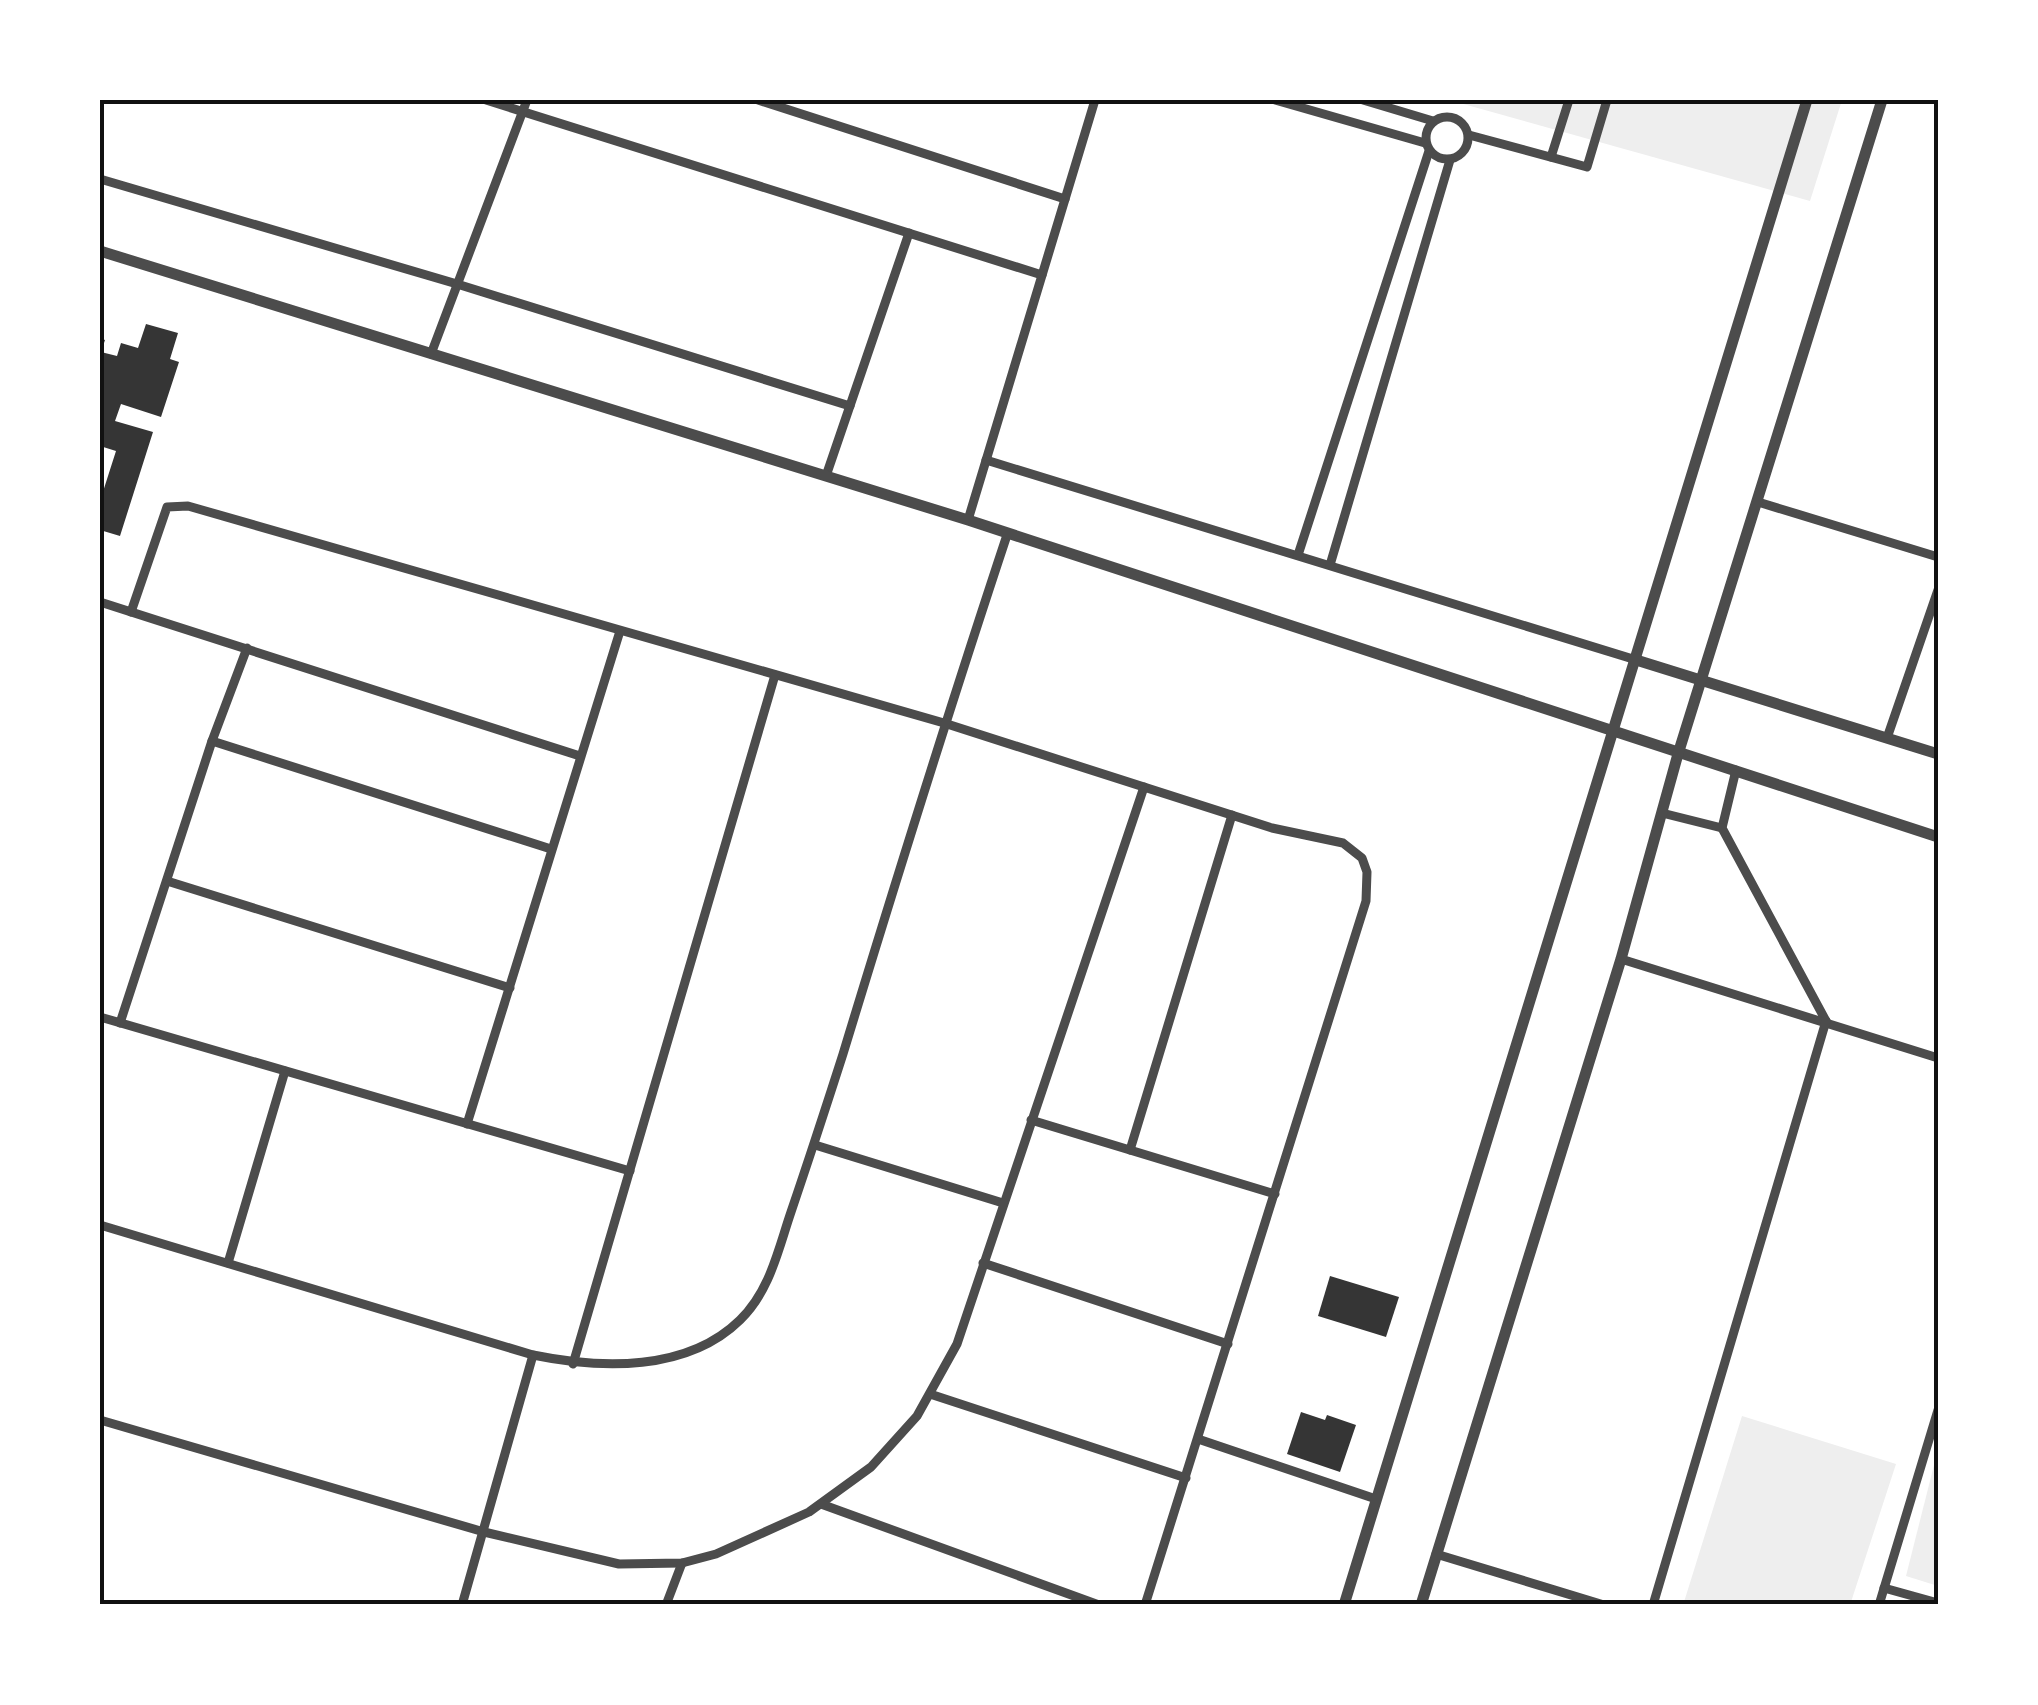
<svg xmlns="http://www.w3.org/2000/svg" width="2038" height="1705" viewBox="0 0 2038 1705" font-family="'Zilla Slab',serif">
<style>
.green{fill:#eee}
.building{fill:#353535}
.lines{fill:none;stroke-linecap:round;stroke-linejoin:round}
.minor{stroke:#4c4c4c;stroke-width:9}
.tertiary{stroke:#4c4c4c;stroke-width:11}
.neatline{fill:none;stroke:#111;stroke-width:4}
</style>
<rect width="100%" height="100%" fill="#fff"/>
<!-- green -->
<g class="green">
<path d="M1449,100H1842L1810,201Z"/>
<path d="M1742,1416L1896,1464L1850,1605H1693L1684,1602Z"/>
<path d="M1934,1465L1938,1466V1586L1906,1576Z"/>
</g>
<!-- building -->
<g class="building">
<path d="M146,324L178,333L170,359L179,362L161,417L121,404L115,421L153,432L120,536L100,530V501L116,451L100,446V338L105,340L101,352L117,356L121,343L138,348Z"/>
<path d="M1330,1276L1399,1297L1386,1337L1318,1316Z"/>
<path d="M1301,1412L1325,1420L1327,1415L1356,1425L1340,1472L1287,1454Z"/>
</g>
<g class="lines">
<!-- minor -->
<g class="minor">
<path d="M486,100L1042,275"/>
<path d="M758,100L1065,199"/>
<path d="M1275,100L1425,143"/>
<path d="M1363,100L1433,121"/>
<circle cx="1447" cy="138" r="21"/>
<path d="M1469,135L1587,167L1607,100"/>
<path d="M1551,157L1569,100"/>
<path d="M100,179L457,284L850,406"/>
<path d="M431,354L527,100"/>
<path d="M986,460L1633,659"/>
<path d="M826,476L909,233"/>
<path d="M1758,502L1938,557"/>
<path d="M968,520L1095,100"/>
<path d="M1298,555L1429,151"/>
<path d="M1330,565L1450,160"/>
<path d="M100,602L580,756"/>
<path d="M131,612L167,507L188,506L944,723L1272,828L1343,843L1362,858L1367,872L1366,901L1145,1605"/>
<path d="M1887,738L1938,590"/>
<path d="M212,741L551,849"/>
<path d="M1736,770L1722,828L1826,1021"/>
<path d="M1662,813L1722,828"/>
<path d="M167,881L510,988"/>
<path d="M1621,959L1938,1058"/>
<path d="M100,1017L630,1171"/>
<path d="M120,1023L212,741L247,648"/>
<path d="M1031,1120L1275,1194"/>
<path d="M467,1124L620,631"/>
<path d="M815,1145L1003,1203"/>
<path d="M1130,1150L1232,815"/>
<path d="M100,1225L533,1355C601,1369 687,1372 740,1320C770,1291 778,1250 791,1212C809,1159 826,1107 843,1054C896,880 950,707 1007,535"/>
<path d="M228,1263L285,1071"/>
<path d="M983,1263L1228,1344"/>
<path d="M573,1364L775,675"/>
<path d="M930,1394L1186,1478"/>
<path d="M100,1420L484,1532L619,1564L682,1563L716,1554L809,1512L871,1467L917,1416L957,1344L1144,787"/>
<path d="M1198,1439L1376,1499"/>
<path d="M821,1504L1099,1605"/>
<path d="M1436,1554L1604,1605"/>
<path d="M1884,1588L1938,1603"/>
<path d="M462,1605L533,1355"/>
<path d="M666,1605L682,1563"/>
<path d="M1653,1605L1826,1021"/>
<path d="M1879,1605L1938,1410"/>
</g>
<!-- tertiary -->
<g class="tertiary">
<path d="M100,251L968,520L1938,837"/>
<path d="M1633,659L1938,754"/>
<path d="M1344,1605L1807,100"/>
<path d="M1421,1605L1621,959L1678,754L1882,100"/>
</g>
</g>
<!-- border -->
<rect width="2038" height="1705" fill="none" stroke="#ffffff" stroke-width="205"/>
<rect x="102" y="102" width="1834" height="1500" class="neatline"/>
</svg>
